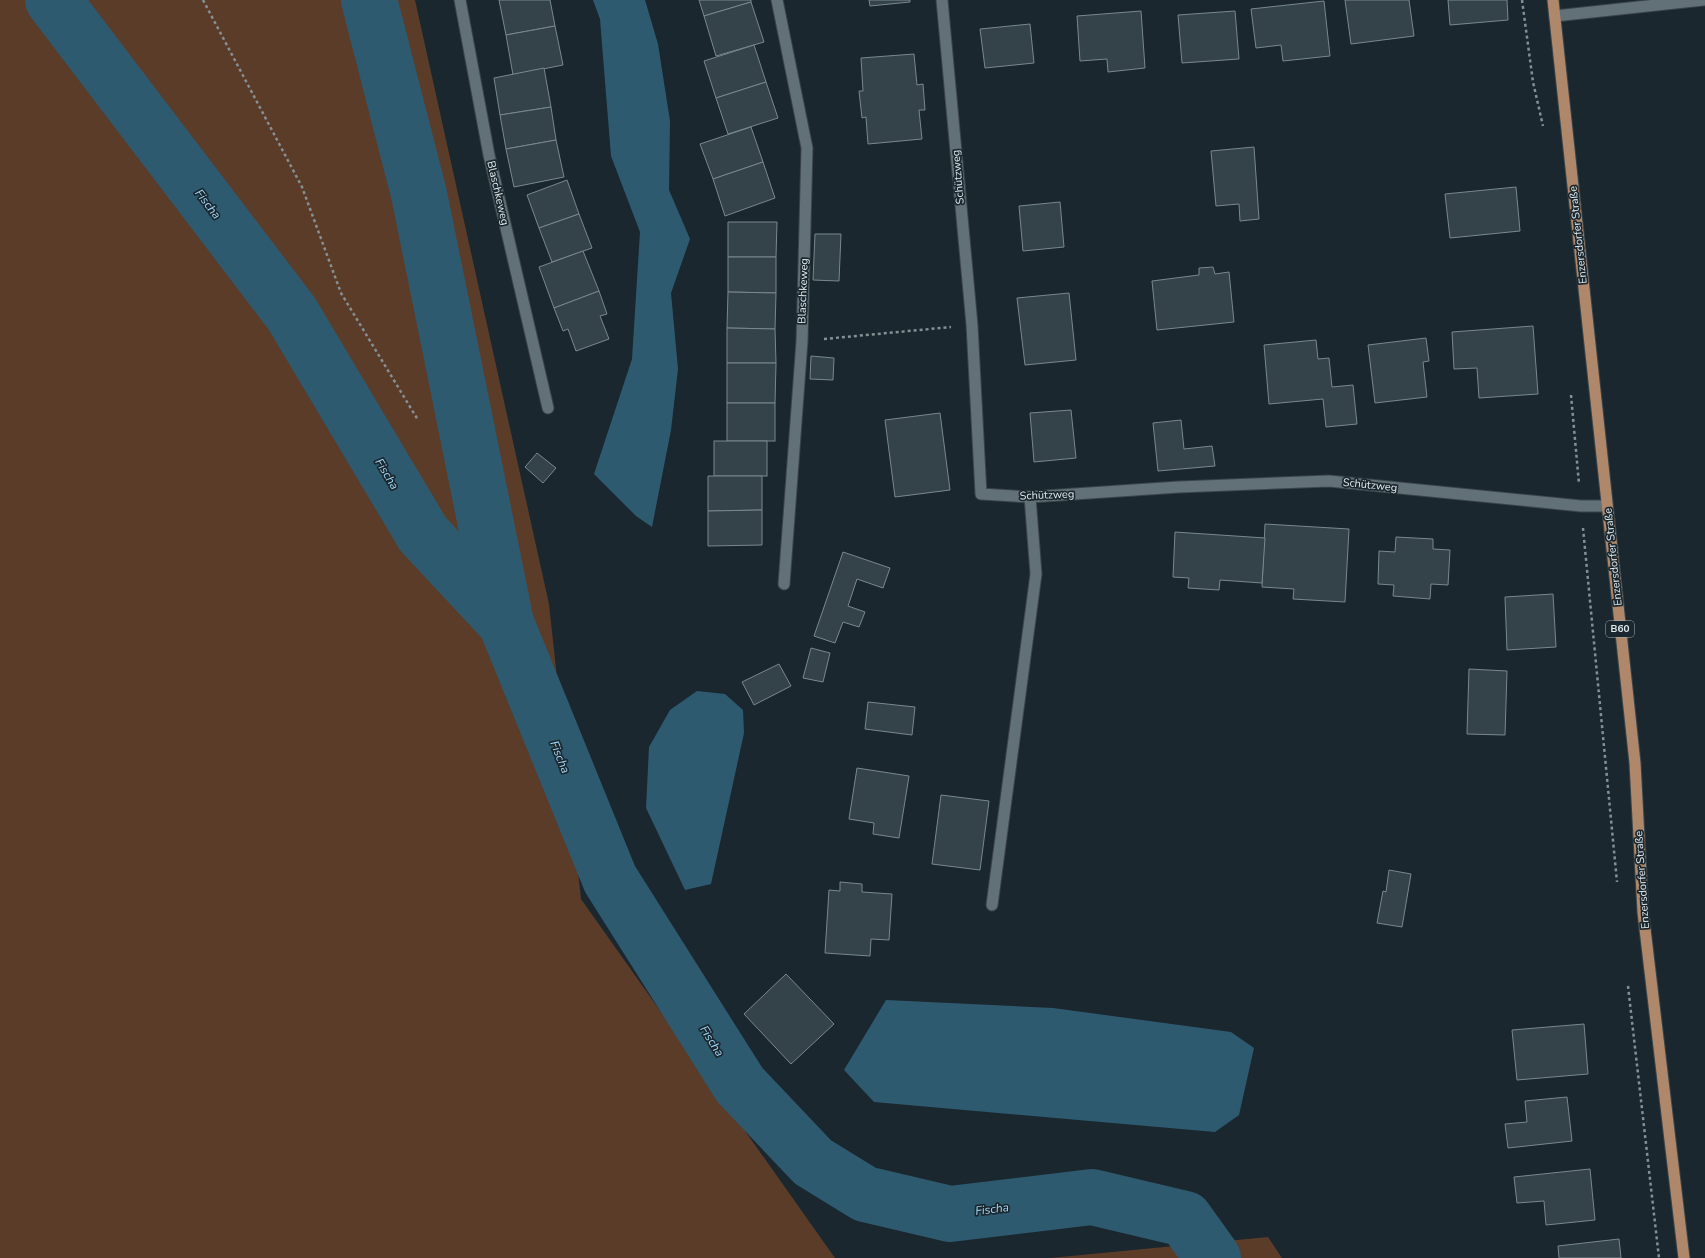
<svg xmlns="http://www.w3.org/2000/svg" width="1705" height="1258" viewBox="0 0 1705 1258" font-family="'Nunito Sans',sans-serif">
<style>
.green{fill:#5a3c28}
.water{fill:#2e5a70}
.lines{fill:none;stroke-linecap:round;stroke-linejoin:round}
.river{stroke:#2e5a70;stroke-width:56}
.building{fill:#344249;stroke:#798890}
.service-casing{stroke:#3a454a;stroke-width:13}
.minor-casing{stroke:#3a454a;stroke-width:13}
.primary-casing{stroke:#3a454a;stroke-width:13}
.path{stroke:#858f94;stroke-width:2.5;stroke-dasharray:3 3;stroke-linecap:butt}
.service{stroke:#627078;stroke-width:11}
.minor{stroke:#627078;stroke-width:11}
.primary{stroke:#af876a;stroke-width:11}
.labels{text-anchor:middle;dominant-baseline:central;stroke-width:3.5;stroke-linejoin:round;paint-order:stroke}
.shield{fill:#1b272e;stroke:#a7b0b5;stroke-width:1}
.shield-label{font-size:10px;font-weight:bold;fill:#e3ebef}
.street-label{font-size:11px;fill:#e3ebef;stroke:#1b272e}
.water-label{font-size:12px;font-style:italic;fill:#a0d9f8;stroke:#1b272e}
</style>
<rect width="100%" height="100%" fill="#1b272e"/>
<!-- green -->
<g class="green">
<path d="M0,0H415L549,604L581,899L835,1258H0Z"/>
<path d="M1268,1237L1282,1258H1050Z"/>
</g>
<!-- water -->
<g class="water">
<path d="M593,0H645L658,44L670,121L669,190L690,239L671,293L678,369L671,430L652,527L636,516L594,474L632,359L640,232L611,156L600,19Z"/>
<path d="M697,691L725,694L743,710L744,733L711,884L685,890L646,808L649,747L670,710Z"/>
<path d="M886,1000L1053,1008L1231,1032L1254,1048L1239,1115L1215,1132L874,1102L844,1070Z"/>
</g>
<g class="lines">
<!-- river -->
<g class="river">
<path d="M53,0L292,314L423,534L506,623L610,879L740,1085L813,1162L865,1194L950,1214L1092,1197L1185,1219L1213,1258"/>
<path d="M369,0L419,194L506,623"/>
</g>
</g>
<!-- building -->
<g class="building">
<path d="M499,0H550L555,26L506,35Z"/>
<path d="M699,0H751V2L704,16Z"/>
<path d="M869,0H910V2L870,6Z"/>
<path d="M1345,0H1409L1414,36L1351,44Z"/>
<path d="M1448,0H1507L1508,20L1450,25Z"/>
<path d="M1324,1L1330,56L1283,61L1281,45L1256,48L1251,9Z"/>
<path d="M751,2L764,42L716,56L704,16Z"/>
<path d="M1141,11L1145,68L1108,72L1107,59L1080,61L1077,16Z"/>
<path d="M1235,11L1239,59L1182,63L1178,15Z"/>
<path d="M1030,24L1034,63L985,68L980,29Z"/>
<path d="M555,26L563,65L513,75L506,35Z"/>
<path d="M754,45L766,82L716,98L704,61Z"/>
<path d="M914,54L917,85L923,84L925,110H919L922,139L868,144L866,117L862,118L859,91H863L861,58Z"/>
<path d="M544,68L551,107L500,115L494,78Z"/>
<path d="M766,82L778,118L728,134L716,98Z"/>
<path d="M551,107L556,140L506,149L500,115Z"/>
<path d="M751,127L763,162L713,179L700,144Z"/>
<path d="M556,140L564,177L514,187L506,149Z"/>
<path d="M1254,147L1259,219L1240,221L1239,204L1216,206L1211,151Z"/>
<path d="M763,162L775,198L725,216L713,179Z"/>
<path d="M567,180L579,214L539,228L527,195Z"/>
<path d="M1516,187L1520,231L1450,238L1445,194Z"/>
<path d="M1060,202L1064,247L1023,251L1019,206Z"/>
<path d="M579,214L592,248L552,262L539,228Z"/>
<path d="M728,222H777L776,257H728Z"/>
<path d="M815,234H841L839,281L813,280Z"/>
<path d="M583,251L599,291L554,308L539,267Z"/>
<path d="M728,257H776V293L728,292Z"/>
<path d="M1213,267L1215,274L1229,272L1234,322L1157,330L1152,281L1199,275V268Z"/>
<path d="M599,291L607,314L600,316L609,339L576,351L568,329L563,331L554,308Z"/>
<path d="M728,292L776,293L775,329L727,328Z"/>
<path d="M1069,293L1076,360L1025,365L1017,298Z"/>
<path d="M1533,326L1538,394L1479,398L1477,368L1454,369L1452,332Z"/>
<path d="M727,328L775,329L776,363H727Z"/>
<path d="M1426,338L1429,361L1423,362L1427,397L1375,403L1368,345Z"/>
<path d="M1316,340L1318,359L1329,358L1332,387L1353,385L1357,424L1326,427L1323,399L1269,404L1264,345Z"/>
<path d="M811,356L834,358L833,380L810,379Z"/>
<path d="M727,363H776L775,403H727Z"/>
<rect x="727" y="403" width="48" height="38"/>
<path d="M1071,410L1076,458L1034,462L1030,413Z"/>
<path d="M940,413L950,490L895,497L885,420Z"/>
<path d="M1181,420L1184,449L1212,446L1215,466L1158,471L1153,423Z"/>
<rect x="714" y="441" width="53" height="35"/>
<path d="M537,453L556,468L543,483L525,467Z"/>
<path d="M708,476H762V510L708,511Z"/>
<path d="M762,510V545L708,546V511Z"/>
<path d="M1265,524L1349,529L1345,602L1293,599L1294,589L1262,587Z"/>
<path d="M1175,532L1265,538L1262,583L1220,580L1219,590L1188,588L1189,578L1173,577Z"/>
<path d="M1396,537L1433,539V549L1450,550L1448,585L1431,584L1430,599L1393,596L1394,585L1378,584L1379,551L1395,552Z"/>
<path d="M843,552L890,568L883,588L857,579L848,606L865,612L859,627L843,622L835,643L814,636Z"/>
<path d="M1553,594L1556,647L1507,650L1505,597Z"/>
<path d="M811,648L830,653L823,682L803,678Z"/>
<path d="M779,664L791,686L754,705L742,682Z"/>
<path d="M1469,669L1507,671L1505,735L1467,734Z"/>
<path d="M868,702L915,707L912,735L865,729Z"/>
<path d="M857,768L909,776L899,838L873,834L874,823L849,819Z"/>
<path d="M941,795L989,801L980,870L932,864Z"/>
<path d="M1389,870L1411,874L1402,927L1377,923L1383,891L1386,892Z"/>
<path d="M840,882L862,884V892L892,894L889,940L871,939L870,956L825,953L829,890L840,891Z"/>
<path d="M786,974L834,1024L791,1064L744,1014Z"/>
<path d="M1584,1024L1588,1074L1517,1080L1512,1030Z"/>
<path d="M1567,1097L1572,1141L1508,1148L1505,1124L1527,1122L1525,1101Z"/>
<path d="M1590,1169L1595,1220L1546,1225L1544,1201L1517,1203L1514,1177Z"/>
<path d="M1619,1239L1621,1258H1559L1558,1246Z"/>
</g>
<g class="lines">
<defs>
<g id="service">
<path d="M460,0L489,155L548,408"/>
<path d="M777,0L807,148L802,341L784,584"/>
<path d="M1555,16L1703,0"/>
<path d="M992,905L1036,574L1030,497"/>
</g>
<path id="minor" d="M942,0L972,325L981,494L1030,497L1179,487L1329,481L1581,506H1607"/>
<path id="primary" d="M1553,0L1635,763L1643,912L1684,1258"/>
</defs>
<!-- service casing -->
<use href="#service" class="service-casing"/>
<!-- minor casing -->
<use href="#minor" class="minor-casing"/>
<!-- primary casing -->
<use href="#primary" class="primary-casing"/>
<!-- path -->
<g class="path">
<path d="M203,0L302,187L341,293L418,420"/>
<path d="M1522,0L1533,82L1543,126"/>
<path d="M824,339L951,327"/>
<path d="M1571,395L1579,484"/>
<path d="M1583,528L1617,882"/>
<path d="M1628,986L1659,1258"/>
</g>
<!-- service -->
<use href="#service" class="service"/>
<!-- minor -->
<use href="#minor" class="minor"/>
<!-- primary -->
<use href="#primary" class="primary"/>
</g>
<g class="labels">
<!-- shield labels -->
<rect class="shield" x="1606" y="621" width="28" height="16" rx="3"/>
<g class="shield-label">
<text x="1620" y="629">B60</text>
</g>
<!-- street labels -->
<g class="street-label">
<text transform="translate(958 177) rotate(-95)">Schützweg</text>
<text transform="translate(498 193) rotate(77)">Blaschkeweg</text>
<text transform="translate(1578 235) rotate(-96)">Enzersdorfer Straße</text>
<text transform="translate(803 291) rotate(-88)">Blaschkeweg</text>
<text transform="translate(1370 485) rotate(6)">Schützweg</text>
<text transform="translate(1047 495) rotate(-2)">Schützweg</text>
<text transform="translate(1613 557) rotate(-96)">Enzersdorfer Straße</text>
<text transform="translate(1642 880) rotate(-94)">Enzersdorfer Straße</text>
</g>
<!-- water labels -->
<g class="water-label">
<text transform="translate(208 204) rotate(53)">Fischa</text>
<text transform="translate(387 474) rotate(59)">Fischa</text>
<text transform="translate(560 757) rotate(68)">Fischa</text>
<text transform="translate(712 1041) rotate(58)">Fischa</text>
<text transform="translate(992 1209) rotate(-7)">Fischa</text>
</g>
</g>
</svg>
